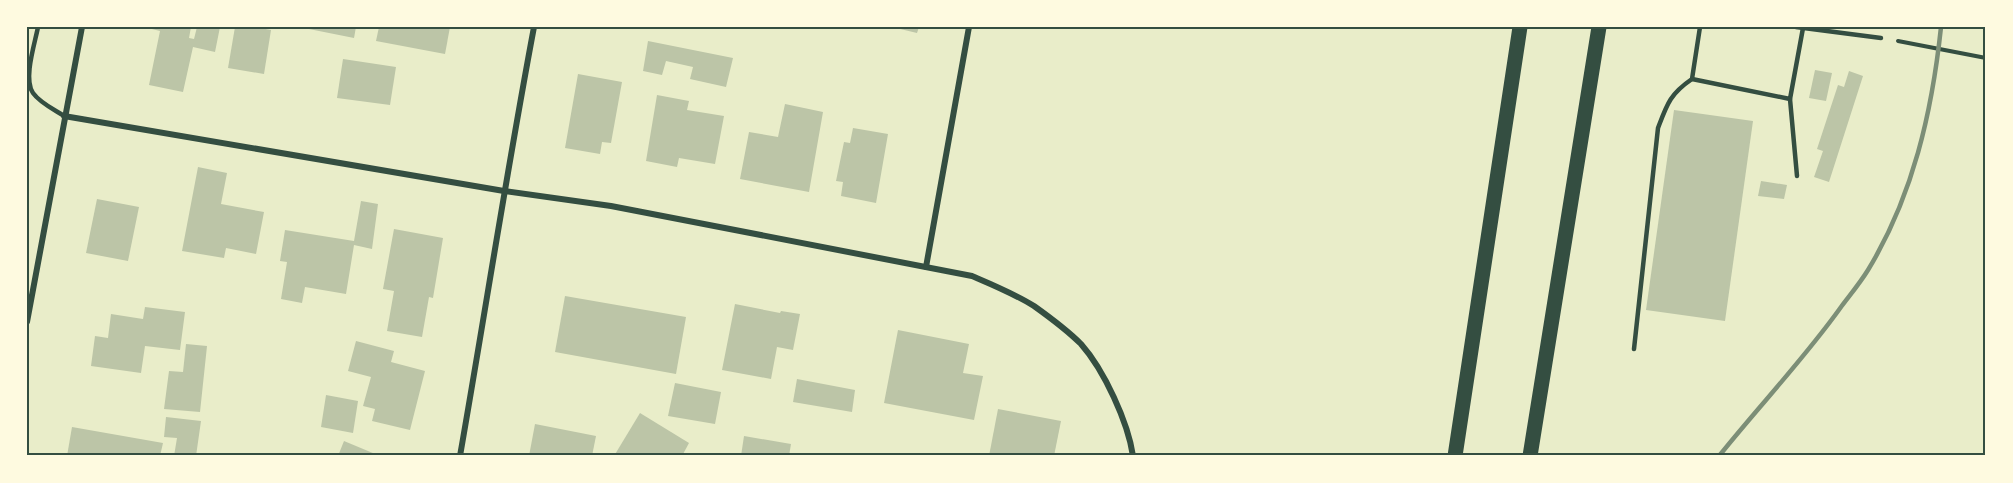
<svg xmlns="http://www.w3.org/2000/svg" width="2013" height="483" viewBox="0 0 2013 483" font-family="'Titillium Web',sans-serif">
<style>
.building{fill:#bcc5a7}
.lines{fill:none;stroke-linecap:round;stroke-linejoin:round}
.path{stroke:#344e41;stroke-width:4}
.service{stroke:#344e41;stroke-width:4.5}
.minor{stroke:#344e41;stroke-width:6}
.primary{stroke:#344e41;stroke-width:15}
.rail{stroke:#7c8e77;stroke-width:4.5}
.neatline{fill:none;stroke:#344e41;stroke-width:2}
</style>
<rect width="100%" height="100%" fill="#e9edc9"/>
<!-- building -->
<g class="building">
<path d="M144,27H191L189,38L194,39L197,27H220L215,52L193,47L183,92L149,85L160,31Z"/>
<path d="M235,27H255L271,30L264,74L228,68Z"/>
<path d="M299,27H356L354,38Z"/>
<path d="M379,27H450L445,54L376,41Z"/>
<path d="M892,27H919L917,33Z"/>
<path d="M648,41L733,58L726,87L690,79L693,67L666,61L662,75L643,71Z"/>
<path d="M343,59L396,67L390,105L337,98Z"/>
<path d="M1815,70L1832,73L1826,101L1809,98Z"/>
<path d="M1849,71L1863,76L1829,182L1814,177L1823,151L1817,149L1838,85L1844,87Z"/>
<path d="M578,74L622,82L611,143L602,142L600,154L565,148Z"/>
<path d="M657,95L689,101L687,110L724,116L715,164L679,158L677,167L646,161Z"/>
<path d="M785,104L823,112L809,192L740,179L749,132L778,137Z"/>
<path d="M1674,110L1753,121L1725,321L1646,310Z"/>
<path d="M853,128L888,134L876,203L841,196L843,182L836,181L844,142L850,143Z"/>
<path d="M198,167L227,173L221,204L264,212L256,254L226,248L224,258L182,251Z"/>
<path d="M1761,181L1787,185L1784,199L1758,196Z"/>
<path d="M97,199L139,207L128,261L86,253Z"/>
<path d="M361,201L378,204L372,249L354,245L346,294L305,287L302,303L281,299L287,262L280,261L285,230L354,241Z"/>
<path d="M394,229L443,238L433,298L429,297L422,337L387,331L394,291L383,289Z"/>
<path d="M565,296L686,317L676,374L555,352Z"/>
<path d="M735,304L780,313L781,311L800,314L793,350L777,347L771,379L722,370Z"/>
<path d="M145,307L185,312L180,350L145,346L141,373L91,366L95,336L108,338L111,314L143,319Z"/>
<path d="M898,330L969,344L963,373L983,376L974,420L884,403Z"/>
<path d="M356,341L394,351L391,362L425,371L410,430L372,421L375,409L363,406L371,377L348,371Z"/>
<path d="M186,344L207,346L200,412L164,409L169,371L183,372Z"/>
<path d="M797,379L855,390L852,412L793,402Z"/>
<path d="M675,383L721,392L715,424L668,416Z"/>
<path d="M326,395L358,401L353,433L321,427Z"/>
<path d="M998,409L1061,421L1054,456H989Z"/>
<path d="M640,413L689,443L682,456H614Z"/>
<path d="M166,417L201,421L196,456H174L177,438L164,437Z"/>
<path d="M535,424L596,436L592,456H529Z"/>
<path d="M72,427L163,443L160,456H67Z"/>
<path d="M744,436L791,444L789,456H741Z"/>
<path d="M344,441L380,456H338Z"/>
</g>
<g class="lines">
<!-- path -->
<path class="path" d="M1898,41L1986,58"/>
<!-- service -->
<g class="service">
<path d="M38,27C35,43 23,79 33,93C40,103 55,110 64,116"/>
<path d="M1796,27L1881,38"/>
<path d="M1692,79L1790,99L1803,28"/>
<path d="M1790,99L1797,176"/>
<path d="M1634,349L1658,128C1667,104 1670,94 1692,79L1700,27"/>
</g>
<!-- minor -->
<g class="minor">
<path d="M64,116L504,191L611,206L972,276C993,285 1015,294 1034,306C1048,316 1069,332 1081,344C1104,370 1128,422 1133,456"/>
<path d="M926,267L969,27"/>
<path d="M27,322L82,27"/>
<path d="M460,456C485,313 507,170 534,27"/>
</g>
<!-- primary -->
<g class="primary">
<path d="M1455,456L1520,27"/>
<path d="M1530,456L1599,27"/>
</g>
<!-- rail -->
<path class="rail" d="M1719,456C1759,406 1804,359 1841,307C1850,295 1860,283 1868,270C1913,196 1932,112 1941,27"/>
</g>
<!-- border -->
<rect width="2013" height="483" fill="none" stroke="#fefae0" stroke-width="57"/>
<rect x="28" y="28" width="1956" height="426" class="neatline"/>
</svg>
